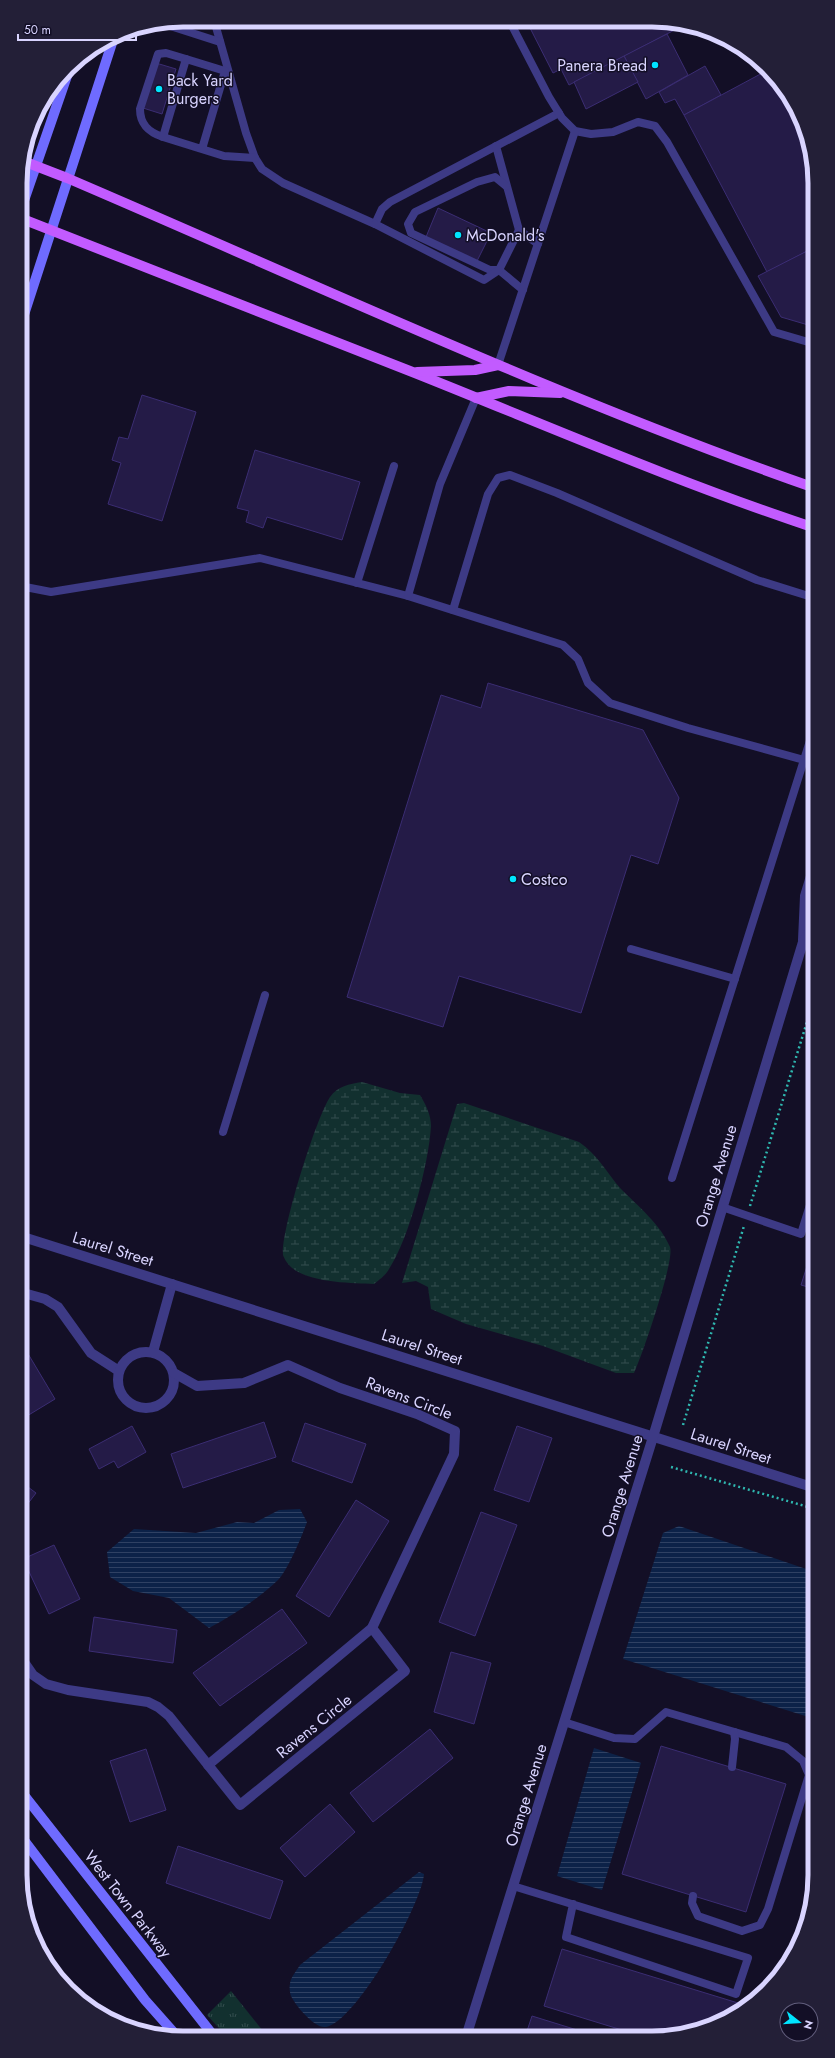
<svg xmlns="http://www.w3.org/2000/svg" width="835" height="2058" viewBox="0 0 835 2058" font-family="Jost,sans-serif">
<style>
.grass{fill:url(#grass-tufts)}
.wetland{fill:url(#wetland-marsh)}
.water{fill:url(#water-rules)}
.building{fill:#241b47;stroke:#3b2d73}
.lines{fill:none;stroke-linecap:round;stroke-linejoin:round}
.path{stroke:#2fb8b0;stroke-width:2.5;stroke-dasharray:2 3;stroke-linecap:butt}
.service{stroke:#3d3a85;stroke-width:8}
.minor{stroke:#3d3a85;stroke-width:10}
.tertiary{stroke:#3d3a85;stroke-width:10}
.secondary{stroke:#6f6bff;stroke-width:10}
.primary{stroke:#c25bff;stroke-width:10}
.poi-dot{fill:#00e5ff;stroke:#130f26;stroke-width:1.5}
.labels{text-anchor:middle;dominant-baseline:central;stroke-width:3;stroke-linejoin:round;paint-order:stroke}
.poi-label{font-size:16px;fill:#d9d4ff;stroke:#130f26;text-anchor:start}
.street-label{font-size:16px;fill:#d9d4ff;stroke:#130f26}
.rim{fill:none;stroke:#d9d4ff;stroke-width:5}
</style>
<defs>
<pattern id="grass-tufts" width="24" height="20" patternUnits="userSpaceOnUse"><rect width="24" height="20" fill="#12302f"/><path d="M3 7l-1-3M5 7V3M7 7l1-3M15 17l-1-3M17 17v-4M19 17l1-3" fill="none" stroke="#344d4e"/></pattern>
<pattern id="wetland-marsh" width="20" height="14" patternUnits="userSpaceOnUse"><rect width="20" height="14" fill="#12302f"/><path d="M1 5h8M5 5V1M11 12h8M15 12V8" fill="none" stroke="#344d4e"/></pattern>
<pattern id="water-rules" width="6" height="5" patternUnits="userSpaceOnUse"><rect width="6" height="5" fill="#0c2248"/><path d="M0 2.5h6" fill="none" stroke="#2f4163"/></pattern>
</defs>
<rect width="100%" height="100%" fill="#130f26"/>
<!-- grass -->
<path class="grass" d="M231,1991L267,2036L225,2035L207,2015Z"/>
<!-- wetland -->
<g class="wetland">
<path d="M362,1082L400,1093L420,1095C426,1105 431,1115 431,1126C429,1163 409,1239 389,1269C386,1275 379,1280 374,1284C352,1283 305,1283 289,1265C287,1263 284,1258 283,1255C281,1230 316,1118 330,1097C338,1086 349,1084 362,1082Z"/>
<path d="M464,1103L579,1142C598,1155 606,1172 621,1189C638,1206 661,1225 670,1247C675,1260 642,1356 634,1373H616L543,1346L466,1324L431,1309L428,1287L416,1281L402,1283L457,1104Z"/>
</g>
<!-- water -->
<g class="water">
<path d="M300,1509L307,1522C302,1536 288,1570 278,1580C258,1599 233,1615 209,1628L169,1598L133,1591L110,1577L107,1552L134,1529L196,1533L237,1522L254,1523L279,1510Z"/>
<path d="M679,1526L815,1572V1719L623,1659L663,1533Z"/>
<path d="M594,1748L641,1763L602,1890L557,1876Z"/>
<path d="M419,1872L424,1874C422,1904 356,2022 326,2027C315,2029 295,2005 291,1996C290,1993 289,1987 290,1984C290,1978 297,1970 300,1965Z"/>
</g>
<!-- building -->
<g class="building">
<path d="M536,22L683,23L686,24L569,85L561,69L553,73L529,26Z"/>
<path d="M667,34L688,75L646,99L624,56Z"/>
<path d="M624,56L638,82L586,109L574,82Z"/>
<path d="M156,63L176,69L162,114L143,108Z"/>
<path d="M705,66L721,95L684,115L675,99L665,103L659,92Z"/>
<path d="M768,70L793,101L809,141L815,183V247L767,272L684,115Z"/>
<path d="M438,208L491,233L477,261L426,237Z"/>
<path d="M815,247V327L781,317L758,276Z"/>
<path d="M142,395L196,412L162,521L108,504L121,463L112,460L119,437L128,439Z"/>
<path d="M255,450L360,482L342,540L267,517L263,528L246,522L249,511L237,508Z"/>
<path d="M488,683L643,730L679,798L658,864L631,855L581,1013L459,976L443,1027L347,997L441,695L481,708Z"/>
<path d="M815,1241V1289L801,1285Z"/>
<path d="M24,1347L55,1399L27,1416L20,1403V1349Z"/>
<path d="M264,1422L276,1457L183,1488L171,1454Z"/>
<path d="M305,1423L366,1444L352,1483L292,1461Z"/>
<path d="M132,1426L146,1452L118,1468L114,1461L99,1469L89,1449Z"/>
<path d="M517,1426L552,1438L529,1502L494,1490Z"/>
<path d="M20,1481L36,1493L20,1514Z"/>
<path d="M356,1500L389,1521L329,1617L296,1596Z"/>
<path d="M481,1512L517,1525L475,1636L439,1622Z"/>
<path d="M54,1545L80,1599L49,1614L23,1559Z"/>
<path d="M282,1609L307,1643L220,1706L193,1673Z"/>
<path d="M94,1617L177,1630L173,1663L89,1651Z"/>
<path d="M451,1652L491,1663L474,1724L434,1712Z"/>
<path d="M430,1729L453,1758L373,1822L350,1793Z"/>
<path d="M661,1746L786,1784L746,1912L622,1874Z"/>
<path d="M146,1749L166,1810L130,1822L110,1761Z"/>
<path d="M330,1804L355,1832L305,1877L280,1848Z"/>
<path d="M178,1846L283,1881L270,1919L166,1883Z"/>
<path d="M562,1949L738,2003L735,2014L694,2032L648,2038L544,2006Z"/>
<path d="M532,2016L603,2038L525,2037Z"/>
</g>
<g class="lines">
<!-- path -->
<g class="path">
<path d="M750,1206L815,996"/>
<path d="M683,1425L744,1226"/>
<path d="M671,1467L815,1509"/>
</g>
<!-- service -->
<g class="service">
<path d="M214,20L246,133L255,158L262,169L283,183L375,224L382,209L390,202L559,113"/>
<path d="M510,22L549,97L562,118L575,131L591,134L613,132L638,122L655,126L667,142L774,332L815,344"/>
<path d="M164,24L220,42"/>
<path d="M163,137C148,132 140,124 140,109L158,54L166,53L186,59"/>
<path d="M496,146L519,230L538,244"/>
<path d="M202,149L225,71L186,59L163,137L224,156L255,158"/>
<path d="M506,186L495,177L477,182L415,212L408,224L411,233L490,270H499L523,290"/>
<path d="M375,224L484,280L499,270L519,230"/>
<path d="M498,365L575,131"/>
<path d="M357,583L394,466"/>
<path d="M20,586L51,592L260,558L408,596L563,645L578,659L588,683L610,703L688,728L815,763"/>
<path d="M408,596L440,484L476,398"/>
<path d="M453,610L488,494L498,478L510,475L557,493L757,580L815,598"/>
<path d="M803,942L815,946"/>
<path d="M631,949L735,979"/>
<path d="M223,1132L265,995"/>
<path d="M672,1178L815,725"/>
<path d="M722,1207L801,1234L815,1189"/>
<path d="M564,1722L614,1738L635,1739L666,1712L786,1747L803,1761L809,1775L768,1909L760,1925L742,1931L698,1916L692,1903L693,1896"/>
<path d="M732,1767L735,1739L734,1732"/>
<path d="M513,1886L748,1958L736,1994L566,1937L573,1904"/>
</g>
<!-- minor -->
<g class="minor">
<path d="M20,1292L45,1299L58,1307L91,1353L119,1371"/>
<path d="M153,1352L172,1284"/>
<circle cx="146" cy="1380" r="28"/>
<path d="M174,1373L197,1386L244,1383L288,1365L340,1388L417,1414L455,1431L454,1454L372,1628L208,1765"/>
<path d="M20,1653L24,1662L33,1675L46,1684L68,1690L148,1702L158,1707L169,1716L240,1805L405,1671L372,1628"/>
</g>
<!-- tertiary -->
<g class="tertiary">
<path d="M803,940L805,896L815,863"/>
<path d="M20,1236L815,1488"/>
<path d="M466,2037L653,1437L803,942L815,922"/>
</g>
<!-- secondary -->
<g class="secondary">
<path d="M20,212L69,70"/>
<path d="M20,327L114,37"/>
<path d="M20,1790L213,2035"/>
<path d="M20,1835L145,2000L176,2035"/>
</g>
<!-- primary -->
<g class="primary">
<path d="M23,161L67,178C315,284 560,399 815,488"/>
<path d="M20,218C152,270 284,321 415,373C548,426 679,483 815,528"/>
<path d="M417,372L475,370L498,365"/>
<path d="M476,398L509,391L560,393"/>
</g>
</g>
<!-- markers -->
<g class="poi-dot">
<circle cx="655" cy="65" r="4"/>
<circle cx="159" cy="89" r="4"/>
<circle cx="458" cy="235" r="4"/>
<circle cx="513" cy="879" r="4"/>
</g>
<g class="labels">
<!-- poi labels -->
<g class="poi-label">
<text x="647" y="65" text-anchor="end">Panera Bread</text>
<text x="167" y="80">Back Yard<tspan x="167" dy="18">Burgers</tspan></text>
<text x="466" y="235">McDonald's</text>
<text x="521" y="879">Costco</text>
</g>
<!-- street labels -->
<g class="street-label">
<text transform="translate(716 1176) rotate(-73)">Orange Avenue</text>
<text transform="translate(113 1249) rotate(17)">Laurel Street</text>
<text transform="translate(422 1347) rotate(18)">Laurel Street</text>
<text transform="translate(409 1398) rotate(21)">Ravens Circle</text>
<text transform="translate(731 1446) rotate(18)">Laurel Street</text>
<text transform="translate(622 1486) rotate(-73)">Orange Avenue</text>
<text transform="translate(314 1726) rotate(-39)">Ravens Circle</text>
<text transform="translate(526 1795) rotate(-73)">Orange Avenue</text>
<text transform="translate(128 1904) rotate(52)">West Town Parkway</text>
</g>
</g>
<!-- crop -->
<path d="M0 0H835V2058H0ZM183 27H652A156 156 0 0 1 808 183V1875A156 156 0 0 1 652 2031H183A156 156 0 0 1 27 1875V183A156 156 0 0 1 183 27Z" fill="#231f37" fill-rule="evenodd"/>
<path class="rim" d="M183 27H652A156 156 0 0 1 808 183V1875A156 156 0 0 1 652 2031H183A156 156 0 0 1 27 1875V183A156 156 0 0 1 183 27Z"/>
<!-- north arrow -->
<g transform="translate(799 2022) rotate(107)"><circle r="19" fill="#130f26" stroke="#625e7d"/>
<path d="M0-3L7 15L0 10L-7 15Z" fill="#00e5ff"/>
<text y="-6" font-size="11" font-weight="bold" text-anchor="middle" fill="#d9d4ff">N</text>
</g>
<!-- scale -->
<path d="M18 34v6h118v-6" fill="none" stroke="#d9d4ff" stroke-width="2"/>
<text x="24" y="34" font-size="12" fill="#d9d4ff" stroke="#130f26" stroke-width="3" paint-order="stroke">50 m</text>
</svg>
